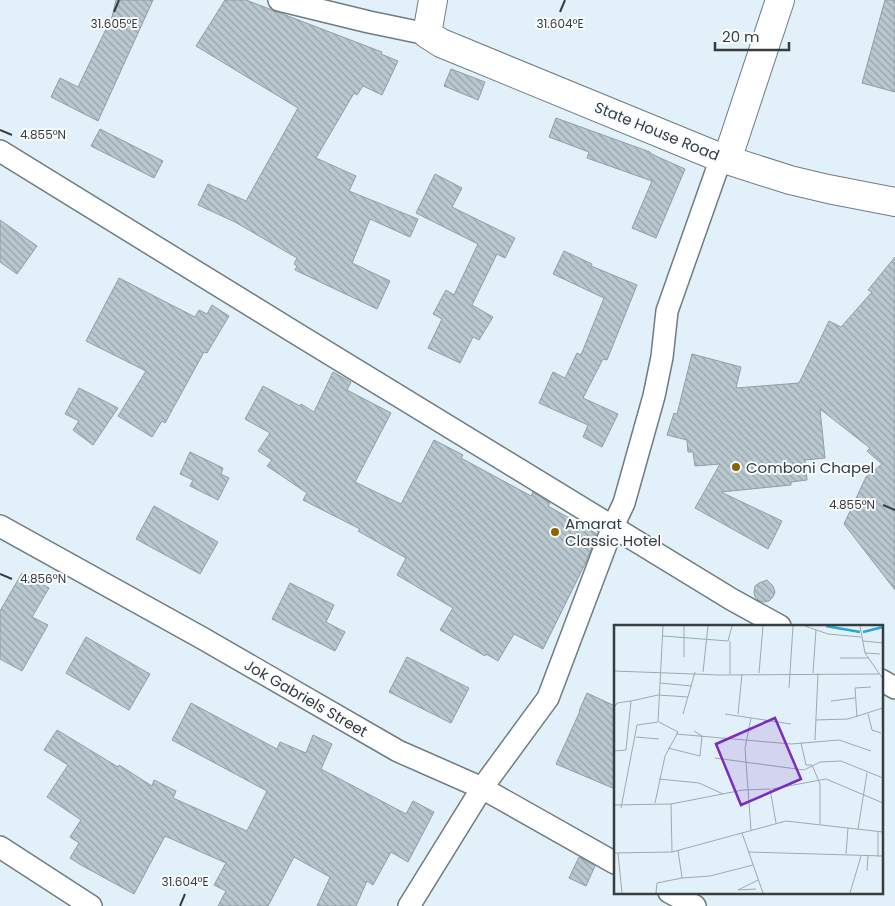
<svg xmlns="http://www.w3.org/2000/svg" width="895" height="906" viewBox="0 0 895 906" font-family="Poppins,sans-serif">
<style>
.building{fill:url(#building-back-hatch);stroke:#909ea5}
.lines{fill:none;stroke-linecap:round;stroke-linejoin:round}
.minor-casing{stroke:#6e7c83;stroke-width:24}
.secondary-casing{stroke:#6e7c83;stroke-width:30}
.minor{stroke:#fff;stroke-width:21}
.secondary{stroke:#fff;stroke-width:28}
.ticks{fill:none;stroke:#363c3f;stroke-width:2}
.poi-dot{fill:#8c6406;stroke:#f9fcfe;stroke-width:2}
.labels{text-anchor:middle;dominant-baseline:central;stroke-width:4;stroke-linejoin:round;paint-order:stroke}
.street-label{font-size:15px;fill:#363c3f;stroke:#f9fcfe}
.poi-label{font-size:15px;fill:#363c3f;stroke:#f9fcfe;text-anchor:start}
.inset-river{fill:none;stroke:#29a5d6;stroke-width:2.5}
.inset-road{fill:none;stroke:#9da9af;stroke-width:1}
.view{fill:#7b2cbf;fill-opacity:0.15;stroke:#7b2cbf;stroke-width:2.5}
.inset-edge{fill:none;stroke:#363c3f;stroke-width:2.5}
.ticks-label{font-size:12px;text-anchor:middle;fill:#363c3f;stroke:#f9fcfe;stroke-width:4;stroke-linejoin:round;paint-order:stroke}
</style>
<defs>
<pattern id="building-back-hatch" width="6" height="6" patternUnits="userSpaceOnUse" patternTransform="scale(1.25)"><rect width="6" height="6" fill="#b9c7cf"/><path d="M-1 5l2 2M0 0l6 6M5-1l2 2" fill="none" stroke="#97a3a9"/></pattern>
</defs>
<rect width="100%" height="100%" fill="#e2f1f9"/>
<!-- building -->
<g class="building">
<path d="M116,0H153L98,121L51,97L60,78L78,87L108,25H110Z"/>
<path d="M225,0H246L382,52L381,54L398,61L382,95L363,86L357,95L354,93L316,158L356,176L349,191L418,219L410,237L370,219L352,263L390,281L377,309L295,270L297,266L294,264L297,258L235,222L198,205L208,184L246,201L298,108L196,46Z"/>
<path d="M885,0H895V92L862,83Z"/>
<path d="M451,69L485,82L478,100L444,86Z"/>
<path d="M556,118L650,152V153L660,158L685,169L656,238L632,228L652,181L587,158L589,152L549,137Z"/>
<path d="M100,129L163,161L154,178L91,146Z"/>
<path d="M435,174L462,188L452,207L515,238L505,258L497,254L472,305L493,317L479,340L473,337L460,363L428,348L442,319L433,314L446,290L454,295L478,244L416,213Z"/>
<path d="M0,220L37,246L17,274L0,262Z"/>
<path d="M564,251L592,264L591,266L637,285L607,360L603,359L583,398L618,414L602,447L583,437L588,425L539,403L553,372L565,378L577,353L581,355L604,298L553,274Z"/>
<path d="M895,257V590L844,524L866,477L882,464L867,451L870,448L820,409L825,458L805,460L807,480L791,482V485L721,492L782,521L768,549L695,508L720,464L695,466L693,452H688L687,440L667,435L674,413L677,414L692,354L741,367L736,388L799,383L829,321L841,327L872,292L868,290Z"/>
<path d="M119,278L195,317L199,310L207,314L212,305L229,316L207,353L204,352L165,423L162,421L152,437L118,416L146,371L86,341Z"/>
<path d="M333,372L351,382L347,390L391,413L355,482L401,504L434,440L463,455L461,458L531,496L533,492L550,503L548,506L597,534L586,562L543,649L514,634L498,661L486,654L485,656L440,630L453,608L397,575L406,558L358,531L360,529L303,500L307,493L267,466L272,460L258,451L270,433L245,419L263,386L300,406L301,404L314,412Z"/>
<path d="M79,388L118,408L93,445L73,430L79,421L65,414Z"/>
<path d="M190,452L223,468L221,474L229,478L218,500L190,486L193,480L180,474Z"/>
<path d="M154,506L218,542L200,574L136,539Z"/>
<path d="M22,573L49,588L32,617L48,625L22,671L0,659V611Z"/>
<path d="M767,580L773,586L775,592L773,597L769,601L764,602L758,600L755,597L754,592L755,586L759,583Z"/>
<path d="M290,583L334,605L326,622L345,632L335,651L272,619Z"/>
<path d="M86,637L150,674L129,710L66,673Z"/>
<path d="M407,657L469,688L451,723L389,692Z"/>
<path d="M587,693L615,706V789L556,764L580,711H579Z"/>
<path d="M191,703L277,749L280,742L306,753L313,735L332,744L321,769L406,814L413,801L434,812L408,862L391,852L373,885L367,881L356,906H317L330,877L294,857L268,906H218L226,891L214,885L226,863L165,836L134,894L81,865L70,858L79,843L70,837L81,820L47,797L68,765L44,750L57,730L118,767L119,765L152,786L154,780L176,791L173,798L247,831L267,791L172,740Z"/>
<path d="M579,857L595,866L586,886L569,878Z"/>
</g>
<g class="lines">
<defs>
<g id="minor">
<path d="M279,0L369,22L427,34"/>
<path d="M0,151L289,329L731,599L780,626"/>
<path d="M0,526L202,638L398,751L482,788L615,863"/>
<path d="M881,680L895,688"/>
<path d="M0,847L91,906"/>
<path d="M669,892L695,906"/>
<path d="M409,906L482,788L548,698L613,526L624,503L654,396L662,357L667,311L721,158"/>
</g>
<g id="secondary">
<path d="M433,0L427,34L441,43L721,158L790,180L828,189L895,202"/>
<path d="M727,160L780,0"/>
</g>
</defs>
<!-- minor casing -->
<use href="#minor" class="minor-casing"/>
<!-- secondary casing -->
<use href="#secondary" class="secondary-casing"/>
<!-- minor -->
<use href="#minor" class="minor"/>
<!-- secondary -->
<use href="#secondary" class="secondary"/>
</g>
<!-- ticks -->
<path class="ticks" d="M114,12L119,0M560,12L565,0M0,130L12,135M883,505L895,510M0,574L12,579M180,906L185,894"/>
<!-- markers -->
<g class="poi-dot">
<circle cx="736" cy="467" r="5"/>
<circle cx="555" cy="532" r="5"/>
</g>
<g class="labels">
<!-- street labels -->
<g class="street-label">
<text transform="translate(657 131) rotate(22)">State House Road</text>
<text transform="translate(306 698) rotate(30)">Jok Gabriels Street</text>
</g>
<!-- poi labels -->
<g class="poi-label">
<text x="746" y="467">Comboni Chapel</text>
<text x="565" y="523">Amarat<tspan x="565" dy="17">Classic Hotel</tspan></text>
</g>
</g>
<!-- overview -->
<g transform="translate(614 625)">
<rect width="269" height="269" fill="#e2f1f9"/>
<path class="inset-river" d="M212,1L246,7M249,7L269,2"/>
<path class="inset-road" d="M70,1V32M191,1L214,9L247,12M246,1L251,28L269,54M49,11L114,16L118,1M116,16V49M249,16L269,18M251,28L266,29M226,33H254M0,46L106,50L265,49M89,47L94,1M145,48L149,1M199,48L202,5M46,58L78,61M175,63L179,1M17,76L44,70L74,72M217,76L241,73M0,83L3,78L17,76L12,125L0,126M69,89L81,47M111,89L177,99M124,89L128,49M254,89L258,105L267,108M243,92L241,63L257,62M201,95L234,94L269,83M62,109L177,119L225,115L257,126M22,112L45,114M201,115L204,48M187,118L192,140H198L206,159V199M54,123L86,131L88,111L80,106M101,133L190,145L206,137L227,136L269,153M45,154L85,158L109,169M134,164L131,123L137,93M134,164L137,205M158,164L212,154L269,178M41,178L51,131L64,107L45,97M57,179L58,227M0,180L57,179L129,165L156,164L162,198M7,183L23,100L44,97L49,1M244,204L253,148M128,208L149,268M64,225L68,253L96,251L139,240M134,227L269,231M0,228L58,227L172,196L269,207M4,228L8,268M232,229L234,203M264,232V207M253,246L254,231M142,264L124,265L144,255M42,268L43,258L68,253M236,268L247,231"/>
<path class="view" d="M161,93L187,154L127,180L102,119Z"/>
<rect width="269" height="269" class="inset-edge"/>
</g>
<g class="ticks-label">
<text x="114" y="28">31.605°E</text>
<text x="560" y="28">31.604°E</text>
<text x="43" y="139">4.855°N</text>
<text x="852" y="509">4.855°N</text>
<text x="43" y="583">4.856°N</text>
<text x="185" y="886">31.604°E</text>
</g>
<!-- scale -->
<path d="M715 42v8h74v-8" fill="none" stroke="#363c3f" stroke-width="2.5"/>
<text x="722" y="42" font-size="15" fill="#363c3f" stroke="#f9fcfe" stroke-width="4" paint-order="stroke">20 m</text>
</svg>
